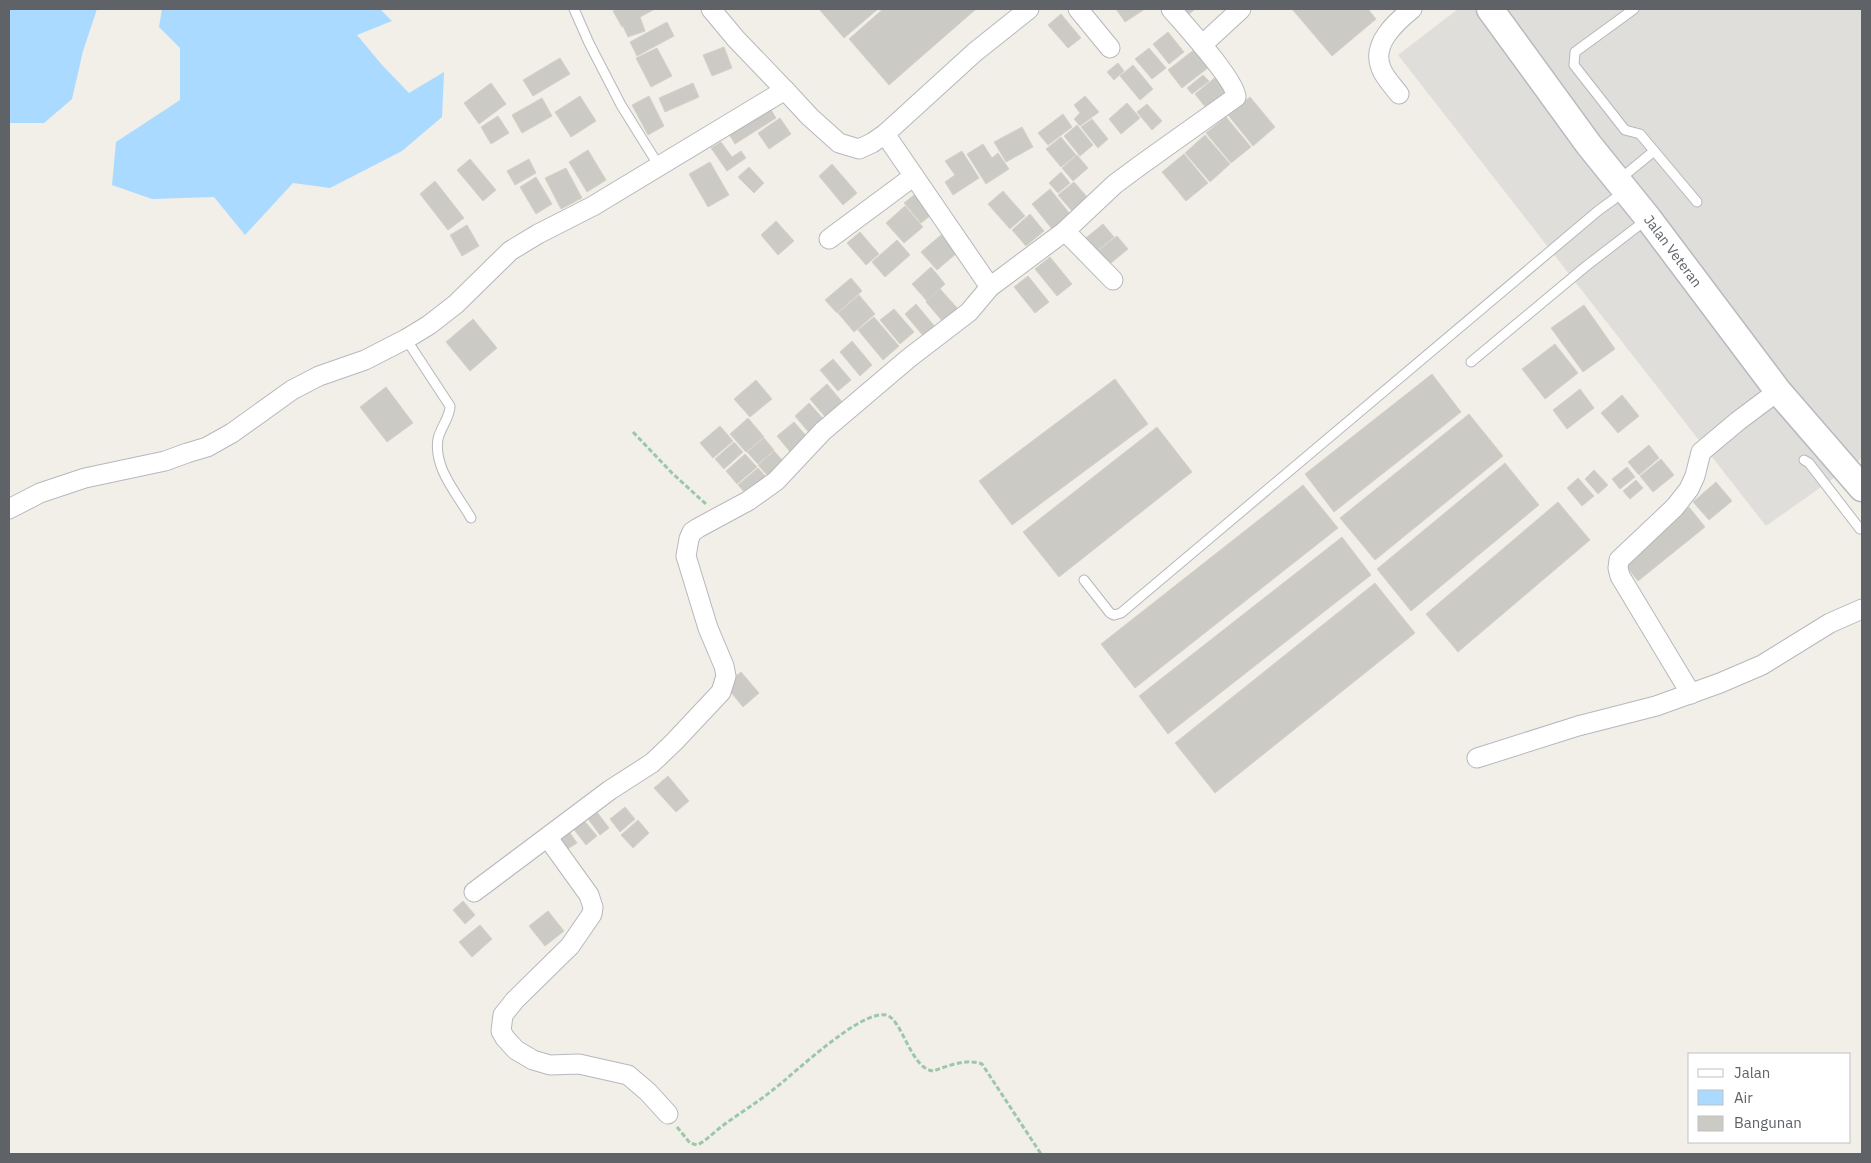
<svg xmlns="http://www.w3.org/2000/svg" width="1871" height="1163" viewBox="0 0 1871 1163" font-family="'IBM Plex Sans',sans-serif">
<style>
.industrial{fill:#e0deda}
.water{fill:#aadaff}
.building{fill:#cccac5;stroke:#d6d1c6}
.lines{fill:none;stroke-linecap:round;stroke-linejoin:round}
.lane-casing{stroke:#b5b8bc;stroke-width:11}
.street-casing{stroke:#b5b8bc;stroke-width:21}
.secondary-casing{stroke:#b6babf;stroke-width:29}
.path{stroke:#9cc7a9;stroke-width:3;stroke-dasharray:5 2.5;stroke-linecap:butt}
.lane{stroke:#fff;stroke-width:9}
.street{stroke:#fff;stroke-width:19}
.secondary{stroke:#fff;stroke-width:26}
.labels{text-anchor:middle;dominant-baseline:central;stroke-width:4.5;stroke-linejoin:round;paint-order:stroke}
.street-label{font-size:14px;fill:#5f6368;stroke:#fff}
</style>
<rect width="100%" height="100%" fill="#f1efe8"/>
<!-- industrial -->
<path class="industrial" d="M1458,9H1862V458L1766,526L1398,55Z"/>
<!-- water -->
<g class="water">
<path d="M9,9H97L83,51L72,99L44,123H9Z"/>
<path d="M162,9H380L392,21L357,35L382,65L409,93L444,72L442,117L402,151L330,188L293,183L245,235L214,197L152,199L112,185L116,142L180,100V48L159,27Z"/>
</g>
<!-- building -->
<g class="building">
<path d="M616,9H655L640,17L645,31L628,37L623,26L622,27L613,11Z"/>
<path d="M819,9H878L844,38Z"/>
<path d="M883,9H976L889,85L849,39Z"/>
<path d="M1116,9H1145L1125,22Z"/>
<path d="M1173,9H1192L1194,10L1182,20Z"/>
<path d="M1292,9H1368L1376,19L1332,56Z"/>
<path d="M1061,14L1081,38L1068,48L1048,25Z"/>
<path d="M667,22L674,36L637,56L630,42Z"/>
<path d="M1168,32L1184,52L1169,64L1153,44Z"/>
<path d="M724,47L732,68L712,76L703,55Z"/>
<path d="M657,48L672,76L651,87L636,58Z"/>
<path d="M1149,48L1166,68L1152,79L1135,59Z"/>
<path d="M1195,49L1209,67L1182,88L1168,70Z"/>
<path d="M560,58L570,74L533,96L523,80Z"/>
<path d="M1118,63L1124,71L1114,80L1107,72Z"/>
<path d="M1133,65L1153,89L1140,100L1120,76Z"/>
<path d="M1203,75L1209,81L1192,94L1187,88Z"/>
<path d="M1217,76L1228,90L1206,108L1195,94Z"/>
<path d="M491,83L506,104L479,124L464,103Z"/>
<path d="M693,83L699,97L665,112L659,98Z"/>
<path d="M580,96L596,121L571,137L555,112Z"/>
<path d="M649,96L664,126L648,135L632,105Z"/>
<path d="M1085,96L1099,112L1080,126L1074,119L1080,113L1074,105Z"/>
<path d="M1250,97L1275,127L1253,146L1228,115Z"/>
<path d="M542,98L552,116L522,133L512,115Z"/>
<path d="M767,103L776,118L735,144L726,129Z"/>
<path d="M1127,103L1140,118L1121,134L1109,119Z"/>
<path d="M1147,104L1162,121L1152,130L1137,112Z"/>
<path d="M1063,114L1072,127L1048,145L1038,133Z"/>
<path d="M498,116L509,133L491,144L481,127Z"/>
<path d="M1226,117L1251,147L1231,163L1206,133Z"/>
<path d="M780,118L791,134L769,149L758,133Z"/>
<path d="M1092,119L1108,139L1098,148L1081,127Z"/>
<path d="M1077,125L1093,145L1080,156L1064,136Z"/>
<path d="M1022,127L1033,147L1006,162L994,142Z"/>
<path d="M1205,135L1230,164L1210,182L1185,153Z"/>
<path d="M1061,137L1076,155L1061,167L1046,149Z"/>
<path d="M721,142L732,157L741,151L746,158L727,171L711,148Z"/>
<path d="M983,144L992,158L998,153L1009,169L986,184L967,154Z"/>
<path d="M588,150L606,180L587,192L569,162Z"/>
<path d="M962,151L979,178L953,195L945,182L955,175L945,161Z"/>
<path d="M1184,154L1208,183L1186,201L1162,172Z"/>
<path d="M1077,155L1088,168L1073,181L1062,168Z"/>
<path d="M470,159L496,190L483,201L457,170Z"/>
<path d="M529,159L536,173L515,185L507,171Z"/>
<path d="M710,162L729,195L708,207L689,174Z"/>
<path d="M832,164L857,193L843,205L819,176Z"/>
<path d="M749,167L764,183L754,193L738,177Z"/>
<path d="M566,168L582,198L561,209L545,178Z"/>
<path d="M1061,172L1070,183L1058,193L1049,183Z"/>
<path d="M536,177L552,204L536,214L520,187Z"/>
<path d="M435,181L464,218L448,230L420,194Z"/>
<path d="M1074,182L1088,198L1072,211L1058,195Z"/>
<path d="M1050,189L1070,214L1052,229L1032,204Z"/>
<path d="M919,191L936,211L921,223L904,203Z"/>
<path d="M1003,191L1025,216L1010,229L988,204Z"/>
<path d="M905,206L923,227L904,243L886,223Z"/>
<path d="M1030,214L1044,231L1026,246L1012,230Z"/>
<path d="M776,221L794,241L778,255L761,235Z"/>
<path d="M1103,224L1114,237L1093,254L1082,241Z"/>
<path d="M467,225L479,246L462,256L450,235Z"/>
<path d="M860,232L879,254L866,265L847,243Z"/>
<path d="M941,235L957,253L937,270L921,252Z"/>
<path d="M1117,236L1128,249L1105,268L1094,254Z"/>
<path d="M897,240L910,255L885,277L872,262Z"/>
<path d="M1050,257L1072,284L1057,296L1035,269Z"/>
<path d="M931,267L945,284L927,301L912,284Z"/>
<path d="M1028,276L1049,302L1035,313L1014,287Z"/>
<path d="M851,278L862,291L837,313L825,300Z"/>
<path d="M940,289L959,310L944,323L926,302Z"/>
<path d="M859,295L875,314L854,332L838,313Z"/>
<path d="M916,304L936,328L925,338L905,314Z"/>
<path d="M1584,305L1615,349L1583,372L1551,328Z"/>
<path d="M894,309L914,332L900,344L880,320Z"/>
<path d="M874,317L899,346L883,360L858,330Z"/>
<path d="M473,319L497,348L470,371L446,342Z"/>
<path d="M852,341L872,365L860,376L840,352Z"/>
<path d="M1555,344L1578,373L1545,399L1522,369Z"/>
<path d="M833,359L851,380L838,391L820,370Z"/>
<path d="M1432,374L1461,412L1334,512L1305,474Z"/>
<path d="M1115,379L1148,424L1012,525L979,481Z"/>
<path d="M756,380L772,399L750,417L734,399Z"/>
<path d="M827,384L844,404L827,419L810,399Z"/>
<path d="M386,387L413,423L387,442L360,407Z"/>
<path d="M1580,389L1594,408L1567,429L1553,410Z"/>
<path d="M1622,395L1639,416L1618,433L1601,413Z"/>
<path d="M809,403L826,422L811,435L795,416Z"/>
<path d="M1469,414L1503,456L1375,560L1340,518Z"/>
<path d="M748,418L764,437L746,452L730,434Z"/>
<path d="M794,422L808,438L791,453L777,436Z"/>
<path d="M720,426L733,441L713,458L700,443Z"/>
<path d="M1157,427L1192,472L1059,577L1023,532Z"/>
<path d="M764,438L774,450L758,464L747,452Z"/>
<path d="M734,442L743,452L724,469L715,459Z"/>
<path d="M1649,445L1659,458L1639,475L1628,462Z"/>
<path d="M774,451L784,462L768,476L758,465Z"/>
<path d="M745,454L757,467L737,484L726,471Z"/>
<path d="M1661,459L1674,475L1653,492L1640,476Z"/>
<path d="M1505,463L1539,505L1411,611L1377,569Z"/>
<path d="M1627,467L1635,477L1620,489L1612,479Z"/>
<path d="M758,468L767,478L747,495L738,485Z"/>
<path d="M1594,470L1608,485L1598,494L1585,479Z"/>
<path d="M1578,478L1594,496L1582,506L1567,488Z"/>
<path d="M1636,480L1643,488L1630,499L1623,491Z"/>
<path d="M1716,482L1732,501L1709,520L1693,502Z"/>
<path d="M1303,485L1338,528L1135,688L1101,644Z"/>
<path d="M1558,502L1590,540L1458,652L1426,614Z"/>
<path d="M1689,507L1705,527L1638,581L1622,561Z"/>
<path d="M1342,537L1371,575L1168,734L1139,696Z"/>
<path d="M1375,583L1415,633L1215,793L1175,743Z"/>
<path d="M741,672L759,693L743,707L725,685Z"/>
<path d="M668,776L689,801L676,812L654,788Z"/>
<path d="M625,807L635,819L620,832L610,819Z"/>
<path d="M594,808L609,828L600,835L585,815Z"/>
<path d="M582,818L597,836L586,845L572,827Z"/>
<path d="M638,820L649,833L633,848L621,835Z"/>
<path d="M566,827L577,843L566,850L556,834Z"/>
<path d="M463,901L475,915L465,924L453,910Z"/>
<path d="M548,911L564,931L545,946L529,926Z"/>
<path d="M480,925L492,939L472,957L459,942Z"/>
</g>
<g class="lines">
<defs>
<g id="lane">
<path d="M574,9L589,43L621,105L659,166"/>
<path d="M1634,9L1575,52L1574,65L1625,130L1640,134L1697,202"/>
<path d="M1620,179L1654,151"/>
<path d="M406,339L450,406C450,418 440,428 438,439C433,468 458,495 471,518"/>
<path d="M1471,362L1585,267L1646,220"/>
<path d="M1804,460L1809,463L1860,529"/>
<path d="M1084,580L1110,613L1114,615L1121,613L1599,210L1624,192"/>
</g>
<g id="street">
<path d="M711,9L736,39L785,90"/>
<path d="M1078,9L1110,48"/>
<path d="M1202,45L1241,9"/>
<path d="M1399,94C1393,86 1384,77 1381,68C1371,44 1396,22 1412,9"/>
<path d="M885,134L990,287"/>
<path d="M1065,231L1113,280"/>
<path d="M829,239L914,176"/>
<path d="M9,509L40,493L85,478L165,461L187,453L207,447L232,433L292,390L319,376L365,360L406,339L429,325L456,304L510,251L538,234L593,206L785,90L810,117L839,143L859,149L872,143L885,134L975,52L1029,9"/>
<path d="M1691,694L1620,576L1618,568L1619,560L1675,507L1689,489L1695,476L1701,452L1738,421L1778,391"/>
<path d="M1477,758L1578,726L1656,706L1720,683L1762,665L1830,623L1862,609"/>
<path d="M548,838L589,895L593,907L592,914L570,946L515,1000L503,1015L501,1031L505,1038L516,1050L533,1060L550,1065L579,1064L628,1075L648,1092L668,1114"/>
<path d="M474,892L610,790L652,763L674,742L721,692L726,676L724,666L708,628L686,556L689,539L692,532L698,528L748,501L776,481L823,431L909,358L969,312L990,287L1065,231L1115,184L1142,164L1236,97C1236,81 1183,23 1171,9"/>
</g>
<path id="secondary" d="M1490,9L1589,145L1648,218L1778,391L1862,488"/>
</defs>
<!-- lane casing -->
<use href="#lane" class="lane-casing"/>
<!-- street casing -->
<use href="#street" class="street-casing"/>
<!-- secondary casing -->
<use href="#secondary" class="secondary-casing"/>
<!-- path -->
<g class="path">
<path d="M633,432L672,473L707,505"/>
<path d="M677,1127L690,1143L697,1145C706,1141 713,1133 721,1127C738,1114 757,1103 774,1089C795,1073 860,1010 886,1015C902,1018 910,1068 933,1071C948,1066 966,1058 982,1064L1041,1154"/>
</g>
<!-- lane -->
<use href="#lane" class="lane"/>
<!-- street -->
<use href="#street" class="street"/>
<!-- secondary -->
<use href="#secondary" class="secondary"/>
</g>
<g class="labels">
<!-- street labels -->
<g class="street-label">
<text transform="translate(1673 251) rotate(53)">Jalan Veteran</text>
</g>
</g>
<!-- border -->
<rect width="1871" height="1163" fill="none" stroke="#5f6368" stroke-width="20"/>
<!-- legend -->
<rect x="1688" y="1053" width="162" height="90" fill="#ffffff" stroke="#bfc1c3"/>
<rect x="1698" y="1069" width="25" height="8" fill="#ffffff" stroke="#bfc1c3"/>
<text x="1734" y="1078" font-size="15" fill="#5f6368">Jalan</text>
<rect x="1698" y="1090" width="25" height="15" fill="#aadaff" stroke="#bfc1c3"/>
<text x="1734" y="1103" font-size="15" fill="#5f6368">Air</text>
<rect x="1698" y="1116" width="25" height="15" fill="#cccac5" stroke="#bfc1c3"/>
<text x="1734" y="1128" font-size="15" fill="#5f6368">Bangunan</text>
</svg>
